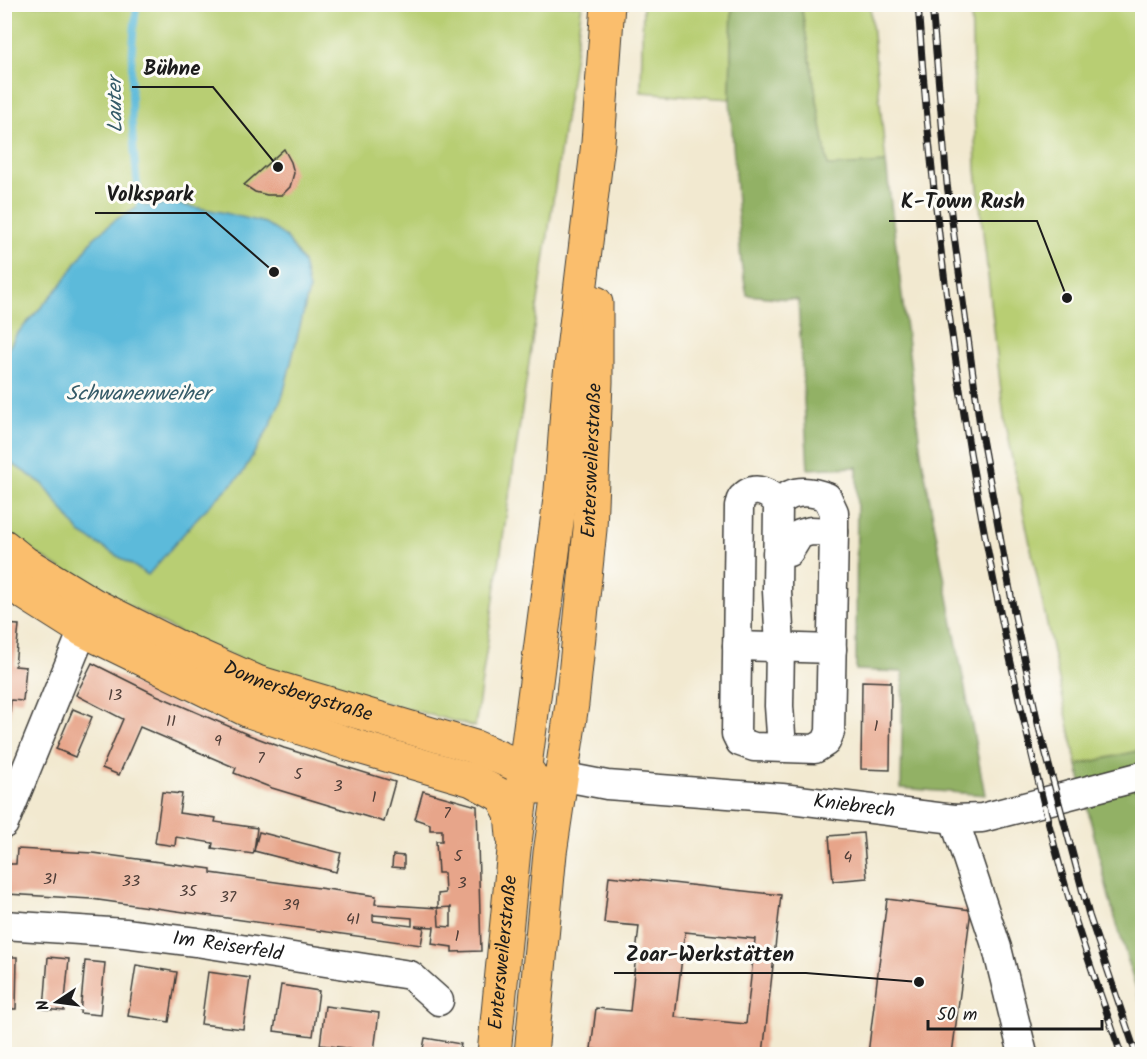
<svg xmlns="http://www.w3.org/2000/svg" width="1147" height="1059" viewBox="0 0 1147 1059" font-family="Kalam,sans-serif">
<style>
.green{fill:#b8ce73;stroke:#6a7548;stroke-width:1.5}
.forest{fill:#92b165;stroke:#576640;stroke-width:1.5}
.water{fill:#5bbada;stroke:#3c6b7b;stroke-width:1.5}
.lines{fill:none;stroke-linecap:round;stroke-linejoin:round}
.stream{stroke:#5bbada;stroke-width:7}
.building{fill:#e7a58a;fill-rule:evenodd}
.minor-casing{stroke:#3c3b37;stroke-width:31}
.major-casing{stroke:#3c3b37;stroke-width:35}
.minor{stroke:#fff;stroke-width:28}
.major{stroke:#fabe6d;stroke-width:33}
.rail-casing{stroke:#1c1c1c;stroke-width:7}
.rail{stroke:#fdfcf7;stroke-width:4.5;stroke-dasharray:14;stroke-linecap:butt}
.labels{text-anchor:middle;dominant-baseline:central;stroke-width:6;stroke-linejoin:round;paint-order:stroke}
.number-label{font-size:16px;fill:#4f3e38}
.street-label{font-size:20px;fill:#1c1c1c;stroke:#fdfcf7}
.water-label{font-size:21px;font-style:italic;fill:#355b68;stroke:#fdfcf7}
.leader{fill:none;stroke:#1c1c1c;stroke-width:2}
.callout-dot{fill:#1c1c1c;stroke:#fdfcf7;stroke-width:2}
.callout-label{font-size:21px;text-anchor:middle;font-weight:bold;fill:#1c1c1c;stroke:#fdfcf7;stroke-width:6;stroke-linejoin:round;paint-order:stroke}
</style>
<rect width="100%" height="100%" fill="#fdfcf7"/>
<filter id="ink" filterUnits="userSpaceOnUse"><feTurbulence type="fractalNoise" baseFrequency=".0167" numOctaves="2"/><feDisplacementMap in="SourceGraphic" scale="12" xChannelSelector="R" yChannelSelector="G"/><feConvolveMatrix kernelMatrix="1 2 1 2 8 2 1 2 1" color-interpolation-filters="sRGB"/></filter>
<filter id="wash" filterUnits="userSpaceOnUse"><feTurbulence type="fractalNoise" baseFrequency=".008" numOctaves="4" result="noise"/><feDisplacementMap in="SourceGraphic" scale="24" xChannelSelector="R" yChannelSelector="G"/><feGaussianBlur stdDeviation="1.35" result="paint"/><feColorMatrix in="noise" values="0 0 0 0 0 0 0 0 0 0 0 0 0 0 0 0 0 1.4 0 .05"/><feComposite in="paint" operator="in"/></filter>
<g filter="url(#wash)">
<rect width="100%" height="100%" fill="#f2e9d0"/>
<!-- green -->
<g class="green">
<path d="M4,5H582L475,727L272,672L188,637L72,576L31,550L5,529Z"/>
<path d="M643,5H732L730,99L641,92Z"/>
<path d="M801,5H870L886,163L828,167Z"/>
<path d="M971,5H1142V750L1077,765L1005,426L976,170Z"/>
</g>
<!-- forest -->
<g class="forest">
<path d="M732,5H801L828,166L886,163L921,453L985,795L901,788L903,672L856,670L857,467L808,469L798,300L747,295L741,263L730,99Z"/>
<path d="M1142,750V1008L1110,901L1077,765Z"/>
</g>
<!-- water -->
<path class="water" d="M176,204L221,212L265,223L286,237L303,262L309,290L283,395L270,426L242,474L199,516L148,575L80,533L43,484L5,459V355L16,335L61,285L93,239L115,220L140,206Z"/>
<g class="lines">
<!-- stream -->
<path class="stream" d="M137,4C127,71 131,139 140,206"/>
</g>
<g id="blocks">
<!-- building -->
<g class="building">
<path d="M284,149L291,162L294,173L290,187L282,195H267L255,192L244,185Z"/>
<path d="M4,624L19,625L15,666L26,667L23,701L11,700L8,733L4,732Z"/>
<path d="M92,663L154,694L249,735L284,748L395,782L384,822L272,788L234,773L236,768L140,727L119,775L102,768L123,719L76,695Z"/>
<path d="M862,681L891,682L890,770L861,769Z"/>
<path d="M73,709L92,717L75,757L56,749Z"/>
<path d="M423,791L477,806L481,951L452,952V947L432,944L434,927L415,926L424,928L421,945L91,899L7,894L9,864H16L17,849L93,853L211,869V873L376,896L375,904L438,908L439,926L451,927V907L438,908V894L445,893L444,873H438L436,841H442V830H430V824L415,819ZM373,915L412,918V926L373,921Z"/>
<path d="M162,792L182,794L179,813L216,818L215,822L257,828L254,851L259,832L341,853L336,872L254,851L253,854L212,848L213,843L176,837L175,846L155,843Z"/>
<path d="M863,833L867,878L833,881L829,836Z"/>
<path d="M393,855L404,856V868L392,867Z"/>
<path d="M609,876L781,895L763,1054H636L591,1049L596,1008L630,1011L639,926L604,923ZM685,932L755,939L746,1024L675,1017Z"/>
<path d="M887,899L971,910L952,1054H868Z"/>
<path d="M4,957H17L16,1009H4Z"/>
<path d="M48,957L69,959L64,1011L44,1009Z"/>
<path d="M85,961L105,963L100,1015L80,1013Z"/>
<path d="M136,965L177,972L169,1022L128,1016Z"/>
<path d="M208,972L250,978L243,1029L201,1024Z"/>
<path d="M281,985L319,991L313,1036L274,1031Z"/>
<path d="M325,1006L379,1013L374,1051L320,1045Z"/>
<path d="M425,1038L461,1044L459,1054H422Z"/>
</g>
</g>
</g>
<g filter="url(#ink)">
<use href="#blocks" fill-opacity="0" stroke="#3c3b37" stroke-width="1.5"/>
<g class="lines">
<defs>
<g id="minor">
<path d="M778,504C791,489 809,490 827,497L834,512V532L830,732L826,742L815,749L754,747L740,742L736,734L739,506C740,503 740,499 743,497C754,484 771,493 778,504L777,591L780,647L779,706L782,748"/>
<path d="M777,553L789,552L800,534L811,531L834,532"/>
<path d="M737,646L832,649"/>
<path id="s1" d="M560,776L607,785L782,798L954,819L982,818L1142,776"/>
<path d="M954,819L997,948L1023,1054"/>
<path d="M4,824L83,630"/>
<path id="s2" d="M4,925L125,933L196,942L410,975L439,1001"/>
</g>
<g id="major">
<path id="s3" d="M4,546L25,563L94,605L174,645L257,682L475,747L526,769L538,787"/>
<path d="M4,580L83,630L249,711L352,745L472,780L502,796L511,813L513,836"/>
<path id="s4" d="M494,1054L514,850L561,491L569,383L598,143L608,4"/>
<path id="s5" d="M531,1054L550,853L572,704L590,529L596,382V303"/>
</g>
</defs>
<!-- minor casing -->
<use href="#minor" class="minor-casing"/>
<!-- major casing -->
<use href="#major" class="major-casing"/>
<!-- minor -->
<use href="#minor" class="minor"/>
<!-- major -->
<use href="#major" class="major"/>
<defs>
<g id="rail">
<path d="M918,4C933,232 965,459 1015,681C1033,762 1052,843 1076,922C1090,966 1106,1010 1121,1054"/>
<path d="M932,4L947,184L981,433L1014,612L1039,728L1089,915L1136,1054"/>
</g>
</defs>
<!-- rail casing -->
<use href="#rail" class="rail-casing"/>
<!-- rail -->
<use href="#rail" class="rail"/>
</g>
</g>
<g class="labels">
<!-- number labels -->
<g class="number-label">
<text x="115" y="695">13</text>
<text x="171" y="721">11</text>
<text x="876" y="726">1</text>
<text x="218" y="741">9</text>
<text x="261" y="758">7</text>
<text x="298" y="774">5</text>
<text x="338" y="786">3</text>
<text x="374" y="797">1</text>
<text x="447" y="813">7</text>
<text x="458" y="856">5</text>
<text x="848" y="857">4</text>
<text x="50" y="879">31</text>
<text x="131" y="881">33</text>
<text x="462" y="883">3</text>
<text x="188" y="891">35</text>
<text x="228" y="897">37</text>
<text x="291" y="905">39</text>
<text x="353" y="919">41</text>
<text x="457" y="936">1</text>
</g>
<!-- street labels -->
<g class="street-label">
<text stroke="none"><textPath href="#s5" startOffset="597">Entersweilerstraße</textPath></text>
<text stroke="none"><textPath href="#s3" startOffset="330">Donnersbergstraße</textPath></text>
<text stroke="none"><textPath href="#s1" startOffset="296">Kniebrech</textPath></text>
<text stroke="none"><textPath href="#s2" startOffset="225">Im Reiserfeld</textPath></text>
<text stroke="none"><textPath href="#s4" startOffset="102">Entersweilerstraße</textPath></text>
</g>
<!-- water labels -->
<g class="water-label">
<text transform="translate(116 105) rotate(-91)">Lauter</text>
<text x="138" y="394">Schwanenweiher</text>
</g>
</g>
<!-- callouts -->
<path class="leader" d="M278 167L213 87H132M274 272L206 213H95M1067 298L1037 221H889M919 982L806 973H614"/>
<g class="callout-dot">
<circle cx="278" cy="167" r="6"/>
<circle cx="274" cy="272" r="6"/>
<circle cx="1067" cy="298" r="6"/>
<circle cx="919" cy="982" r="6"/>
</g>
<g class="callout-label">
<text x="172" y="75">Bühne</text>
<text x="150" y="201">Volkspark</text>
<text x="963" y="208">K-Town Rush</text>
<text x="710" y="961">Zoar-Werkstätten</text>
</g>
<!-- margin -->
<rect width="1147" height="1059" fill="none" stroke="#fdfcf7" stroke-width="24"/>
<!-- north arrow -->
<g transform="translate(57 1002) rotate(257)" stroke="#fdfcf7" stroke-width="4.5" paint-order="stroke">
<path d="M0-4.5L10 22L0 15L-10 22Z" fill="#1c1c1c"/>
<text y="-9" font-size="16" font-weight="bold" text-anchor="middle" fill="#1c1c1c">N</text>
</g>
<!-- scale -->
<path d="M928 1020v9h174v-9" fill="none" stroke="#1c1c1c" stroke-width="3"/>
<text x="937" y="1020" font-size="18" fill="#1c1c1c" stroke="#fdfcf7" stroke-width="4.5" paint-order="stroke">50 m</text>
</svg>
